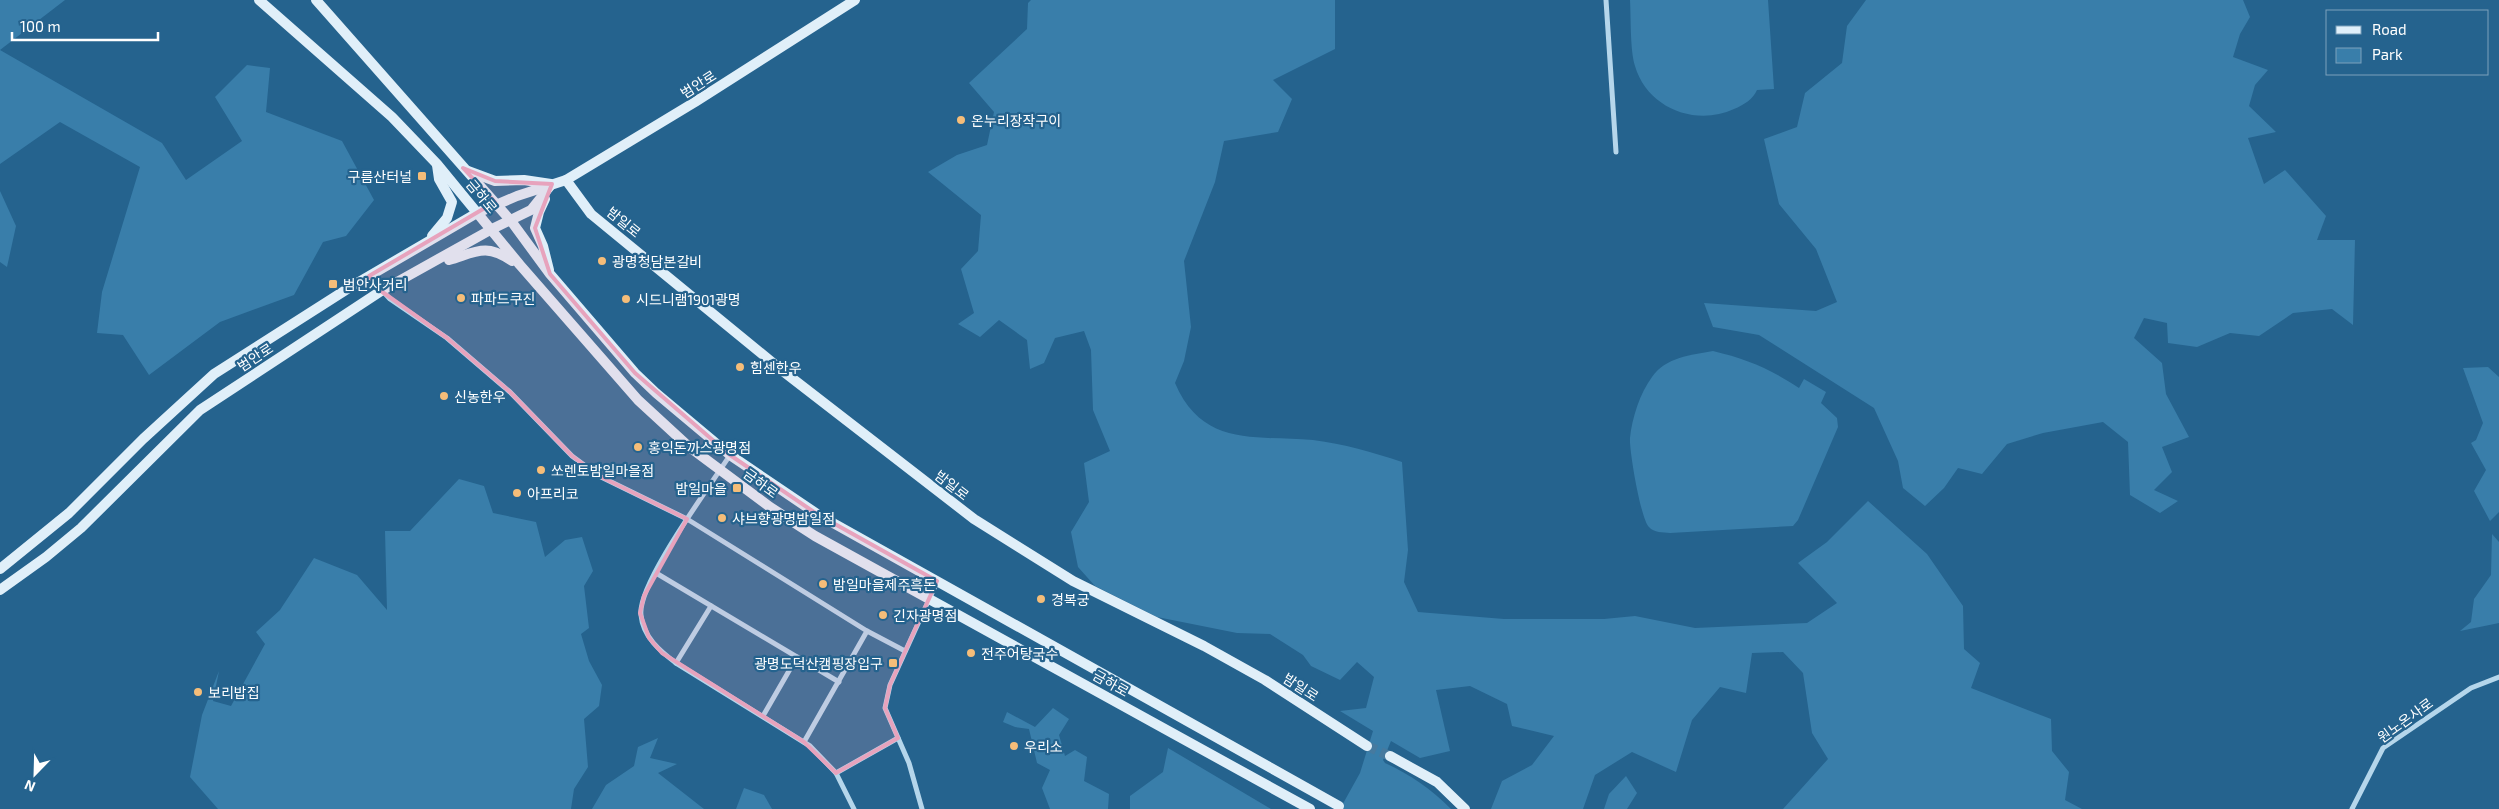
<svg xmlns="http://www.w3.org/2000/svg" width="2499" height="809" viewBox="0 0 2499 809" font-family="'Exo 2','Noto Sans KR',sans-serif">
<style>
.green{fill:#397eaa}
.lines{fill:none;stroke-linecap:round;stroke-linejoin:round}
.secondary-tunnel{stroke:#467a9f;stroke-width:10;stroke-dasharray:10 5;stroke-linecap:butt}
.street{stroke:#b5d6eb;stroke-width:5}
.secondary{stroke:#e0eff9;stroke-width:10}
.marked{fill:#e7a3bd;fill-opacity:0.2;stroke:#e7a3bd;stroke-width:4;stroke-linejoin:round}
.poi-dot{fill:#f5bd79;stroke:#25638e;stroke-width:2}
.labels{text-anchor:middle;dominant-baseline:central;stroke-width:4.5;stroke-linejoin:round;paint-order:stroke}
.street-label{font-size:14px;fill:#fff;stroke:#25638e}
.poi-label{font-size:14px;fill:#fff;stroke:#25638e;text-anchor:start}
</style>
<rect width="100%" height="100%" fill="#25638e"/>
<!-- green -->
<g class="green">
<path d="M0,0H65L0,50Z"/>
<path d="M1031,0H1335V49L1273,80L1292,99L1278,132L1224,141L1215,182L1184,261L1191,327L1184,361L1175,383C1203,448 1256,435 1313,440C1344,444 1372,452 1402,462L1408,550L1404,582L1418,612L1504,619H1604L1635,616L1695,628L1807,623L1837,603L1798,563L1827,542L1868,501L1927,554L1963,606L1964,649L1980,663L1971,688L2051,719L2052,751L2069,772L2065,800L2082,809H1783L1828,759L1812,733L1803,673L1783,652L1752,653L1746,693L1720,687L1692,720L1676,772L1632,752L1595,775L1583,809H1491L1502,781L1532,765L1554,736L1512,726L1507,704L1470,686L1436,690L1450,751L1420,758L1391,741L1383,760L1385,763C1411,775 1431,789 1451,809H1340L1360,773L1373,731L1340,711L1366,708L1374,677L1357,662L1340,680L1311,666L1303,655L1270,634L1237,633L1157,617L1095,586L1078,567L1071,532L1089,502L1084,463L1110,451L1093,410L1091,350L1084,331L1055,338L1044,363L1030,369L1027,340L999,320L980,337L958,324L974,313L961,269L978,251L981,215L928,172L957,155L987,145L994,112L969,83L1027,29L1028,3Z"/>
<path d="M1630,0H1768L1774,89L1757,90C1753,99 1744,105 1734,109C1696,127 1647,108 1635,66C1630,50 1631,18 1630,0Z"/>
<path d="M1866,0H2243L2250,17L2240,34L2233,57L2268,70L2255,85L2249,106L2276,132L2248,138L2264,184L2285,170L2326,216L2317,240H2355L2353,325L2332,309L2293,313L2259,336L2230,333L2197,347L2168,343L2167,323L2144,318L2134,338L2162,363L2166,394L2189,437L2162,447L2172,472L2154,490L2178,501L2160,513L2130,495L2128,442L2103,422L2043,433L2007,444L1982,474L1958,468L1944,488L1925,506L1903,488L1898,461L1874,408L1759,335L1713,327L1704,303L1816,311L1837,302L1816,249L1779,204L1764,139L1797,127L1805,93L1842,63L1847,26Z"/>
<path d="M0,50L162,143L186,180L242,141L215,97L247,65L270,68L266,112L342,141L374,200L346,236L323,242L294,295L220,322L149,375L123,335L97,333L102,292L140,167L60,122L0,164Z"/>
<path d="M0,191L16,226L7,267L0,262Z"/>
<path d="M1713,351C1746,359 1769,368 1799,388L1804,379L1826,392L1821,403L1837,418L1838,427L1798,520L1793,526L1670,533C1663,532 1654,533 1649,527C1641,520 1629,450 1630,438C1632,418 1640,393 1652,377C1666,357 1691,355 1713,351Z"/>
<path d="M2488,367L2499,377V512L2490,521L2474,491L2486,470L2471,443L2476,440L2483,423L2463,368Z"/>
<path d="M459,479L484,486L493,513L536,522L545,557L565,540L582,537L593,571L584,586L589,628L581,634L589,661L602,685L599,706L584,719L588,767L574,789L571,809H218L190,777L202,715L219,671L213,701L231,706L265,644L256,632L280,610L314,558L357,575L387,610L385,531H410Z"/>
<path d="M2492,534L2499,542V623L2460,631L2471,622L2474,599L2491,575Z"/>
<path d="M1053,708L1069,719L1059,735L1065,756L1075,750L1087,757L1084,781L1109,794L1108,809H1050L1042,788L1050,770L1037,763L1029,729L1015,727L1003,722L1007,712L1035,727Z"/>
<path d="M658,738L650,758L677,764L658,773L704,809H592L606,785L634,766L638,747Z"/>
<path d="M1168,748L1271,809H1130V796L1163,772Z"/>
<path d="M1626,776L1637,793L1627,809H1604L1609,794Z"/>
<path d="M744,788L764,795L772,809H736Z"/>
</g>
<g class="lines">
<!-- secondary-tunnel -->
<path class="secondary-tunnel" d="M1367,746L1390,756"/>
<!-- street -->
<g class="street">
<path d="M1606,0L1616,152"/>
<path d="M369,276L390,299L447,338L510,392L572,456L599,476L687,519L867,631L905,651"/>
<path d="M730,455C711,485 637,584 641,615C643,637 660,651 676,663L810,746L836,773L854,809"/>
<path d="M656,573L839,682"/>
<path d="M676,663L711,606"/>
<path d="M763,716L797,657"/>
<path d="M804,742L867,631"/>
<path d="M836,773L898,738"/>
<path d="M922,809L909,763L885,708L890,685L937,582"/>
<path d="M2352,809L2383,748L2471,688L2499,677"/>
</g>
<!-- secondary -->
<g class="secondary">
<path d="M259,0L392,117L437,164L520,265L638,400L688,446L770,507L815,536L1310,809"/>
<path d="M316,0L511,221L550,274L635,373L656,393L730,455L817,514L1339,806"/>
<path d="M468,171L495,181L524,180L551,184"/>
<path d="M566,180L591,214L784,372L974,519L1073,581L1204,646L1265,680L1367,746"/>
<path d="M545,199L539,212L535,228L543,246L549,270"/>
<path d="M432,236L447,218L452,202L439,179L437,165"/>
<path d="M449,260C476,252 486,243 512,261"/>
<path d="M0,569L69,513L143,439L214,374L352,286L477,213L517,196L566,180L695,102L855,0"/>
<path d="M0,590L46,557L81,528L200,410L381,291L492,229L531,210L551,185"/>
<path d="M1390,756L1437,782L1465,809"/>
</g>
</g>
<!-- marked area -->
<path class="marked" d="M463,168L495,181L552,184L535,228L550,274L635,373L730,455L817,514L937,581L890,685L885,708L898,738L836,773L804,742L662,653L649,638L640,613L644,596L687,519L599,476L572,456L510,392L447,338L381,291L369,276L495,202Z"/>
<!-- markers -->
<g class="poi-dot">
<circle cx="961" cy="120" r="5"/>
<rect x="417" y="171" width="10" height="10" rx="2.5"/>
<circle cx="602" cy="261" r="5"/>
<rect x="328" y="279" width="10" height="10" rx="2.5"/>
<circle cx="461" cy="298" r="5"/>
<circle cx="626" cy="299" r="5"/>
<circle cx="740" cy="367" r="5"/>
<circle cx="444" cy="396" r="5"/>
<circle cx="638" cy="447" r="5"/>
<circle cx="541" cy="470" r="5"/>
<rect x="732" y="483" width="10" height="10" rx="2.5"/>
<circle cx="517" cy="493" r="5"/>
<circle cx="722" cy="518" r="5"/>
<circle cx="823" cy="584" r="5"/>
<circle cx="1041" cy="599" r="5"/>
<circle cx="883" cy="615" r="5"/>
<circle cx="971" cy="653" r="5"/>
<rect x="888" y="658" width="10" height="10" rx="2.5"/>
<circle cx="198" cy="692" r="5"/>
<circle cx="1014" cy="746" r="5"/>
</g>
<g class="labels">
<!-- street labels -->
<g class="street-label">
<text transform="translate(698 84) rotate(-32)">범안로</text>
<text transform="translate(482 196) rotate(50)">금하로</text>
<text transform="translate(624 222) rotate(39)">밤일로</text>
<text transform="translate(255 357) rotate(-33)">범안로</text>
<text transform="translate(761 483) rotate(36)">금하로</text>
<text transform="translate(952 485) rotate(38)">밤일로</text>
<text transform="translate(1111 683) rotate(29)">금하로</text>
<text transform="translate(1301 687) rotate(33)">밤일로</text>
<text transform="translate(2405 720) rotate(-36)">원노온사로</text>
</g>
<!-- poi labels -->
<g class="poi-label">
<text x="971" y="120">온누리장작구이</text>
<text x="412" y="176" text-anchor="end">구름산터널</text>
<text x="612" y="261">광명청담본갈비</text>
<text x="343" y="284">범안사거리</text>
<text x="471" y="298">파파드쿠진</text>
<text x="636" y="299">시드니램1901광명</text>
<text x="750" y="367">힘센한우</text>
<text x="454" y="396">신농한우</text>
<text x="648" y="447">홍익돈까스광명점</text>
<text x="551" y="470">쏘렌토밤일마을점</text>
<text x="727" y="488" text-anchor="end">밤일마을</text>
<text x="527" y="493">아프리코</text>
<text x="732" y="518">샤브향광명밤일점</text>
<text x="833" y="584">밤일마을제주흑돈</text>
<text x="1051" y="599">경복궁</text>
<text x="893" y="615">긴자광명점</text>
<text x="981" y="653">전주어탕국수</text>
<text x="883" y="663" text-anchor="end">광명도덕산캠핑장입구</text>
<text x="208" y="692">보리밥집</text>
<text x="1024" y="746">우리소</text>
</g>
</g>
<!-- legend -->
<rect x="2326" y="10" width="162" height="65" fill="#25638e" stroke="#7ca1bb"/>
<rect x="2336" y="26" width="25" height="8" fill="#e0eff9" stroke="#7ca1bb"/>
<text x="2372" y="35" font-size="15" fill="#ffffff">Road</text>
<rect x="2336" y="48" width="25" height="15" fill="#397eaa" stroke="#7ca1bb"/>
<text x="2372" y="60" font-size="15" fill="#ffffff">Park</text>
<!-- north arrow -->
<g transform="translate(35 774) rotate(203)" stroke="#25638e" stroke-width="4" paint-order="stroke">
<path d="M0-4L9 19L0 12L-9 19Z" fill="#ffffff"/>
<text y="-8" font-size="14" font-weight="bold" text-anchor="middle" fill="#ffffff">N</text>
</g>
<!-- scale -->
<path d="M12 32v8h146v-8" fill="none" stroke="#ffffff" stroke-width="2.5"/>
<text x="20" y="32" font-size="15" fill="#ffffff" stroke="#25638e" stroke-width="4" paint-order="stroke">100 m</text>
</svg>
